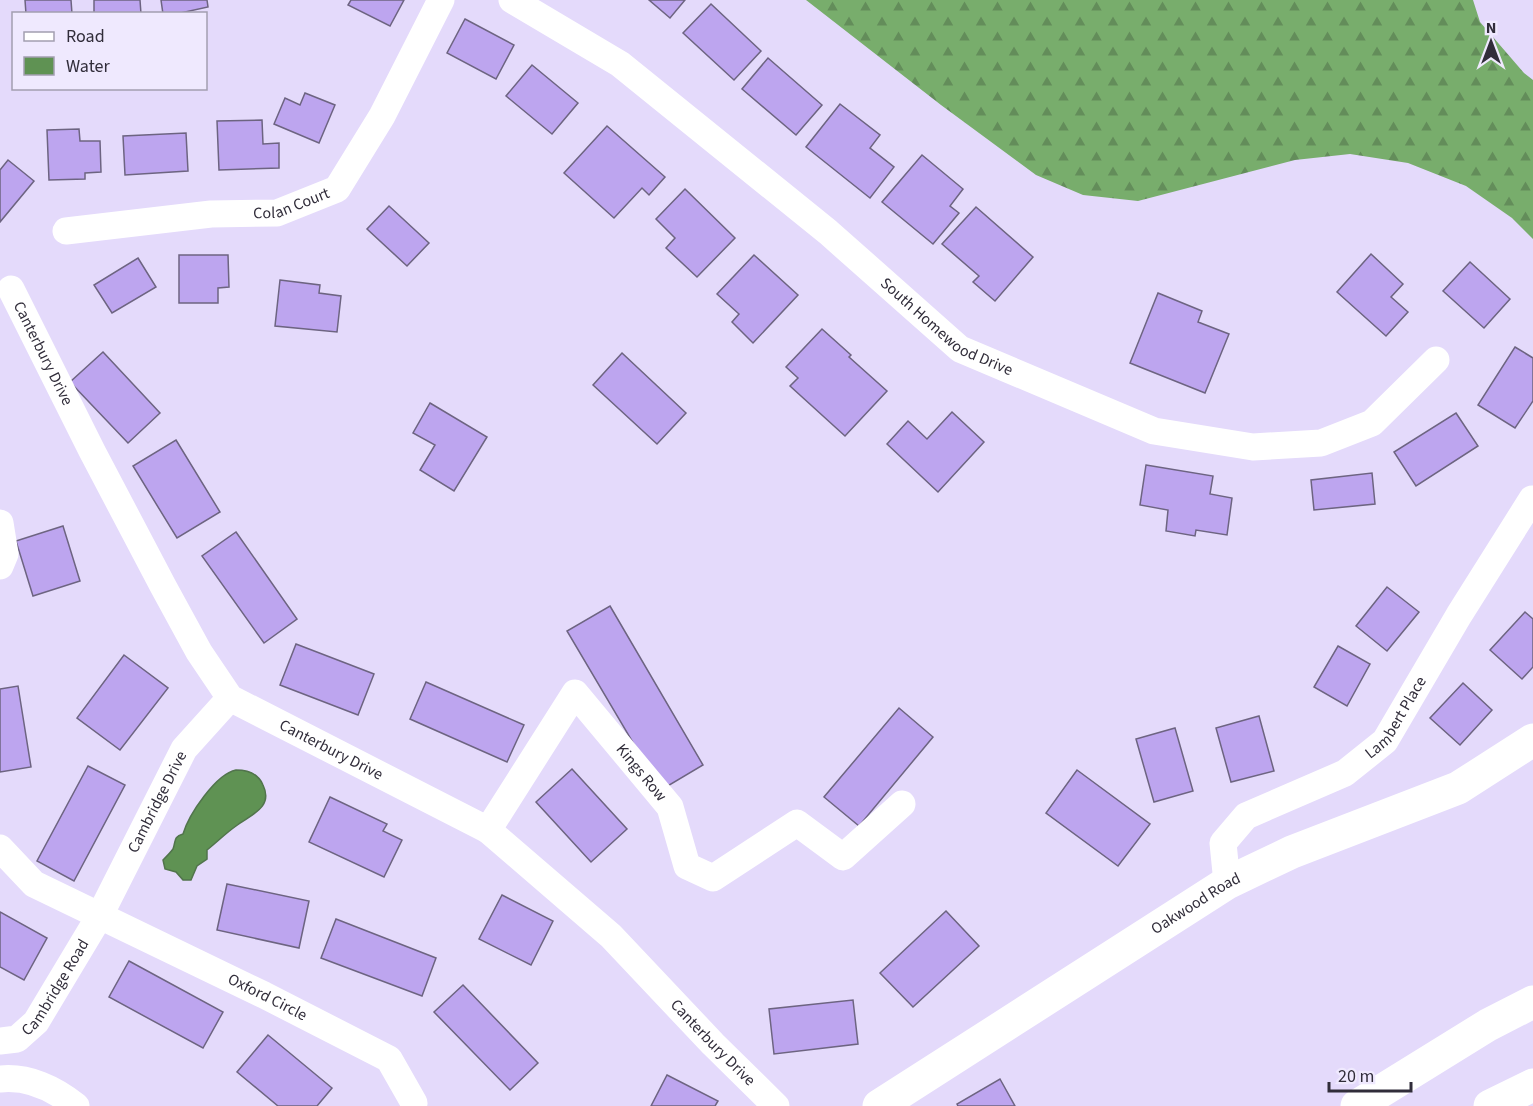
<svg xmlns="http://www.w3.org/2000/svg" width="1533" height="1106" viewBox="0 0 1533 1106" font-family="'Source Sans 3',sans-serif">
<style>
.forest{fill:url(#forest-firs)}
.water{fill:#5f9253;stroke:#51744c;stroke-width:1.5}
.building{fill:#bda5ef;stroke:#6d6481;stroke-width:1.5}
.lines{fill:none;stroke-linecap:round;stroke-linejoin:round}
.minor{stroke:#fff;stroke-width:27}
.tertiary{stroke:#fff;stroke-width:33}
.trunk{stroke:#fff;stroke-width:33}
.labels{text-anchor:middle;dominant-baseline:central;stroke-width:4.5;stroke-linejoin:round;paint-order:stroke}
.street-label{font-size:16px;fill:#312d3a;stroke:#efe9fe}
</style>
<defs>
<pattern id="forest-firs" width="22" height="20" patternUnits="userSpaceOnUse" patternTransform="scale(1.5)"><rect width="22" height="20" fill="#78ad6c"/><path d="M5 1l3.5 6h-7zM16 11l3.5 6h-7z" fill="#638d5a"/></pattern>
</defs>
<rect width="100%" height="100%" fill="#e4dafb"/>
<!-- forest -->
<path class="forest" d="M806,0H1473L1480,22L1524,73L1533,80V239L1512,218L1466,186L1408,163L1350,154L1295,160L1138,201L1083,195L1036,175L941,105Z"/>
<!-- water -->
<path class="water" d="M236,770C248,770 258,773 263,785C274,808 250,815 236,826C226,833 217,842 207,850V859L197,866L191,880H183L176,872L165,869L163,860C166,857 171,852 173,849C176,841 173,837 183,834C189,814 216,774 236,770Z"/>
<!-- building -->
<g class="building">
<path d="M25,0H71L72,14H26Z"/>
<path d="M94,0H140L141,14H94Z"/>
<path d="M161,0H207L208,7L176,14H163Z"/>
<path d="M351,0H404L390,26L348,5Z"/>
<path d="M649,0H685L670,18Z"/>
<path d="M711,4L761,51L734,80L683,33Z"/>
<path d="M465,19L514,45L496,79L447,53Z"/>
<path d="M768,58L822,105L796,135L742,89Z"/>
<path d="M532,65L578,103L552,134L506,96Z"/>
<path d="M305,93L335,105L319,143L274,124L285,98L300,105Z"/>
<path d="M840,104L880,135L870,148L894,167L870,198L806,147Z"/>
<path d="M262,120L263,144L279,143V168L219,170L217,121Z"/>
<path d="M607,126L665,177L649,195L642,188L614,218L564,173Z"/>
<path d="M79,129L80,141H100L101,172L85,173V179L49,180L47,130Z"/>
<path d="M186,133L188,171L125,175L123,136Z"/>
<path d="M922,155L963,189L950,206L959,213L933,244L882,202Z"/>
<path d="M8,160L34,181L0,222V170Z"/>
<path d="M685,189L735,238L697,277L666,248L675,238L656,219Z"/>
<path d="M389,206L429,243L407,266L367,229Z"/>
<path d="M976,207L1033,257L995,301L973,282L979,276L942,244Z"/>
<path d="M1371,254L1403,284L1391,297L1408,312L1386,336L1337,292Z"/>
<path d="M179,255H228L229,287L218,288V303H179Z"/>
<path d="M754,255L798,295L753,343L732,322L739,314L717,294Z"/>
<path d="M138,258L156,287L112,313L94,285Z"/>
<path d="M1470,262L1510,299L1484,328L1443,291Z"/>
<path d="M280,280L320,285L319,293L341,296L337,332L275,326Z"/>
<path d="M1158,293L1202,311L1198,322L1229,334L1205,393L1130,363Z"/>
<path d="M822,329L851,355L849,357L887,391L845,436L790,386L798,378L786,367Z"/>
<path d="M1515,347L1533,358V401L1515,428L1478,405Z"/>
<path d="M103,352L160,413L128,443L70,382Z"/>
<path d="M622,353L686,413L657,444L593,385Z"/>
<path d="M430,403L487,437L454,491L420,470L435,445L413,433Z"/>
<path d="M952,412L984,442L938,492L887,444L908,421L927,439Z"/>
<path d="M1456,413L1478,446L1416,486L1394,452Z"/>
<path d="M176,440L220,512L177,538L133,466Z"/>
<path d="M1146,465L1213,476L1210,494L1232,498L1227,535L1196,530L1195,536L1166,531L1168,510L1140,505Z"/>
<path d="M1372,473L1375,504L1314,510L1311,480Z"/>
<path d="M63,526L80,581L33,596L16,541Z"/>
<path d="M236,532L297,619L264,643L202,556Z"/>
<path d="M1387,587L1419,612L1387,651L1356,626Z"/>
<path d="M610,606L703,765L661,790L567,631Z"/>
<path d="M1525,612L1533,619V667L1522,679L1490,650Z"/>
<path d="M296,644L374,674L358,715L280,685Z"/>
<path d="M1338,646L1370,664L1347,706L1314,687Z"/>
<path d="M124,655L168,688L120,750L77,718Z"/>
<path d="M426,682L524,725L507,762L410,719Z"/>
<path d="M1463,683L1492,710L1460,745L1430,718Z"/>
<path d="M18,686L31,767L0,772V689Z"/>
<path d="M899,708L933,737L859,826L824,797Z"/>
<path d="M1259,716L1274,771L1231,782L1216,728Z"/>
<path d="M1175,728L1193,791L1154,802L1136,739Z"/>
<path d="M88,766L125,785L74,881L37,861Z"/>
<path d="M572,769L627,829L591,862L536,802Z"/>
<path d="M1077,770L1150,824L1118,866L1046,813Z"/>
<path d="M330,797L387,824L383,831L402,840L384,877L309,842Z"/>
<path d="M227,884L309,901L299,948L217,930Z"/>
<path d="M502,895L553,921L531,965L479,939Z"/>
<path d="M946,911L979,946L913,1007L880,973Z"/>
<path d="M0,912L47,938L24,980L0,967Z"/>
<path d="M336,919L436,958L422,996L321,958Z"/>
<path d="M129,961L223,1012L203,1048L109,997Z"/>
<path d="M463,985L538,1063L510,1090L434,1012Z"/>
<path d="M853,1000L858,1044L774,1054L769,1009Z"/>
<path d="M268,1035L332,1088L317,1106H278L237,1072Z"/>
<path d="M667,1075L718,1101L715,1106H651Z"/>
<path d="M1000,1079L1015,1106H958L957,1104Z"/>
</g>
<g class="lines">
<!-- minor -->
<g class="minor">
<path id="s1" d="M512,0L620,64L828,232L960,349L1154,431L1253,447L1321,443L1372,423L1436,360"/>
<path id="s2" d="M66,231L211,214L277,213L337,189L382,116L441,0"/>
<path id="s3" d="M11,289L92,451L163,586L199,652L230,698L488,830L611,936L713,1044L776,1106"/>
<path d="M0,523L5,554L0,566"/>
<path id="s4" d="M488,830L575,693L670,807L687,866L713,878L797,823L843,857L902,804"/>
<path id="s5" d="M0,848L34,884L264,995L389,1059L414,1103"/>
<path id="s6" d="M1227,883L1223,843L1246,816L1345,773L1385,741L1459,615L1532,499"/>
<path id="s7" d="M0,1041L17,1039L36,1022L99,917L184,749L230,698"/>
<path d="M0,1079C28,1076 55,1089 76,1106"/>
</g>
<!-- tertiary -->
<path class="tertiary" id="s8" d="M879,1106L1227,883L1292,852L1458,788L1533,740"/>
<!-- trunk -->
<g class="trunk">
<path d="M1357,1106L1488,1025L1533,1002"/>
<path d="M1490,1106L1533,1085"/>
</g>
</g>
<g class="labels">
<!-- street labels -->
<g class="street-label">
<text stroke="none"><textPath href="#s2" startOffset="228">Colan Court</textPath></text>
<text stroke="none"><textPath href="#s1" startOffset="546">South Homewood Drive</textPath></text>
<text stroke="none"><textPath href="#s3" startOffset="72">Canterbury Drive</textPath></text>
<text stroke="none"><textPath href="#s6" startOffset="260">Lambert Place</textPath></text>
<text stroke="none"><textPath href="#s3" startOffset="578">Canterbury Drive</textPath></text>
<text stroke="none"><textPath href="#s4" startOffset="266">Kings Row</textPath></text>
<text stroke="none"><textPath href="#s7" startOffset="294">Cambridge Drive</textPath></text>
<text stroke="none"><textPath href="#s8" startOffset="376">Oakwood Road</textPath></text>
<text stroke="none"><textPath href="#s7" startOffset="82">Cambridge Road</textPath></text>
<text stroke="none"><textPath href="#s5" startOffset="309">Oxford Circle</textPath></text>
<text stroke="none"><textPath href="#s3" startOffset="1064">Canterbury Drive</textPath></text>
</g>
</g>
<!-- legend -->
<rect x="12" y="12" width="195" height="78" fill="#efe9fe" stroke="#a39eb0" stroke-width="1.5"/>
<rect x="24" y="32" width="30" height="9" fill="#ffffff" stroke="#a39eb0" stroke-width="1.5"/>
<text x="66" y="42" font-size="18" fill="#312d3a">Road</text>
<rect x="24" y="57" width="30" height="18" fill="#5f9253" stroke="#a39eb0" stroke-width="1.5"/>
<text x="66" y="72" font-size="18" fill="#312d3a">Water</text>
<!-- north arrow -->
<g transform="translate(1491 42)" stroke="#efe9fe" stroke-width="4.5" paint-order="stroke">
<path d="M0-4.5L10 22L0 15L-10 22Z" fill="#312d3a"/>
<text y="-9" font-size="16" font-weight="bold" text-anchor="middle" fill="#312d3a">N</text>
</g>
<!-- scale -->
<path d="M1329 1082v9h82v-9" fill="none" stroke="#312d3a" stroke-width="3"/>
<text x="1338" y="1082" font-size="18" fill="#312d3a" stroke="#efe9fe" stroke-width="4.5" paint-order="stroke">20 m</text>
</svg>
